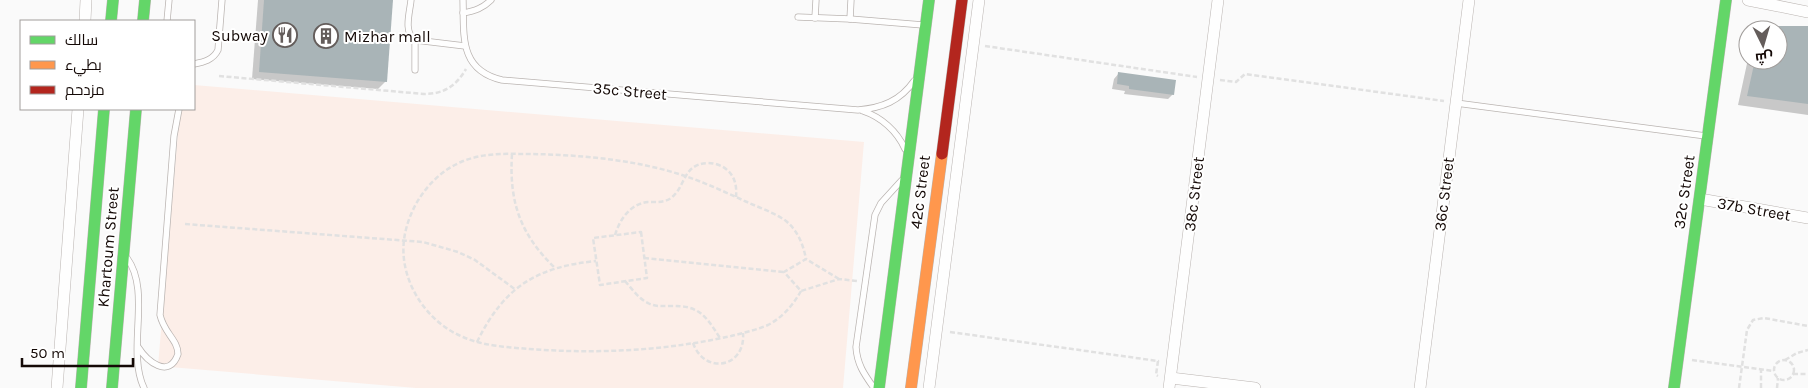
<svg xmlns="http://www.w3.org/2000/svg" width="1808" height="388" viewBox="0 0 1808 388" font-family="Karla,Cairo,sans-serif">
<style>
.green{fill:#fceee8}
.shadow{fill:#0003}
.building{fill:#a9b4b7}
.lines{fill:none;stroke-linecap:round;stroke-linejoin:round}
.lane-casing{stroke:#bab4b1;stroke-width:7}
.street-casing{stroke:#bab4b1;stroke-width:12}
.fast-casing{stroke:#bab4b1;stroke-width:12}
.slow-casing{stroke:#bab4b1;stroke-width:12}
.jam-casing{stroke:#bab4b1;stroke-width:12}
.path{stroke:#e1e1e1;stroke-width:2.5;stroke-dasharray:5 2.5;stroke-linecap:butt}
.lane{stroke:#fefefe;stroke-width:5.5}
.street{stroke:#fefefe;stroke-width:11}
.fast{stroke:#63d668;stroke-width:11}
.slow{stroke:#ff974d;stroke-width:11}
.jam{stroke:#b3261e;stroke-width:11}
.labels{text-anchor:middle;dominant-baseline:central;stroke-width:4;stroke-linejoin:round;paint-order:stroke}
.poi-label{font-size:16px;fill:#140906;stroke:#fff;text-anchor:end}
.street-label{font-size:16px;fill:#140906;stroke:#fff}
</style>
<rect width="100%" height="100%" fill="#fafafa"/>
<!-- green -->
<path class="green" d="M194,85L864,142L843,388H416L158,366L180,109H194Z"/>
<!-- shadow -->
<g class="shadow">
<path d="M258,0H392L386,81L378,89L252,79Z"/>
<path d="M1808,27V115L1738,105L1748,59V60H1778V30H1760L1762,28Z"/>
<path d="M1119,73L1173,94L1168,99L1124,94L1125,91L1112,89L1114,79Z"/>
</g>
<!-- building -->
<g class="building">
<path d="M264,0H393L387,82L259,72Z"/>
<path d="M1762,26H1808V104L1747,96L1755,60H1778V30H1761Z"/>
<path d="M1118,72L1176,80L1174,95L1129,89V86L1117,84Z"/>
</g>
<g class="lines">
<defs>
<g id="lane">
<path d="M411,0C410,12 403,32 415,40L465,46"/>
<path d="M463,0C464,36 459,70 502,80L858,110C882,108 900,101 914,81"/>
<path d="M463,13C475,11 483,8 491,0"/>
<path d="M798,17L850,19L923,25"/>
<path d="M815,18L816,0"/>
<path d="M850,19L851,0"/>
<path d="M167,21L169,0"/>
<path d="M194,64C204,62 213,60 218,50L222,0"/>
<path d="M415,70V40"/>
<path d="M1456,103L1706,136"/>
<path d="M863,111C881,117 897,131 905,149"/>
<path d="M127,258C152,292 126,350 144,388"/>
<path d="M138,347C147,361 169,380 178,354C178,340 164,333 160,315L174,136L179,109"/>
<path d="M874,388C864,374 857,364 856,347L875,215L881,203L901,181"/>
</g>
<g id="street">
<path d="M1748,0L1808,12"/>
<path d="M85,21L86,0"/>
<path d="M1700,199L1808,218"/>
<path d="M1171,378L1255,388"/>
<path d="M57,388L78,109"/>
<path d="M929,388L979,0"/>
<path d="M1169,388L1218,0"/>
<path d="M1420,388L1469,0"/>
</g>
<g id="fast">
<path d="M111,21L113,0"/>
<path d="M143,21L145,0"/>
<path d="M81,388L104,109"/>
<path d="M112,388L136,109"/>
<path d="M879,388L929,0"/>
<path d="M1674,388L1726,0"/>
</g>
<path id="slow" d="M911,388L942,154"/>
<path id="jam" d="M942,154L962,0"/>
</defs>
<!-- lane casing -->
<use href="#lane" class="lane-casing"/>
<!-- street casing -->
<use href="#street" class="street-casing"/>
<!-- fast casing -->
<use href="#fast" class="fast-casing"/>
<!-- slow casing -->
<use href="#slow" class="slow-casing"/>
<!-- jam casing -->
<use href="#jam" class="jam-casing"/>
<!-- path -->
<g class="path">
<path d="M985,46L1197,77"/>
<path d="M219,76L424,94C444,94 456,86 466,69"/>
<path d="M1220,80L1236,82L1245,74L1444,101"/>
<path d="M512,154C509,202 520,234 555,268"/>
<path d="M185,224L423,242L458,252L475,260L516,290"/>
<path d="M641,232L647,278L600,285L593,238Z"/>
<path d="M615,235C620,219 630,204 648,202C656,202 664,203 671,198C686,187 682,164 708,163C714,163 721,165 726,169C735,176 737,186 736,197"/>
<path d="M644,258L784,272"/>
<path d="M839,279L806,259L784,272L801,291L839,279L857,281"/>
<path d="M625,281C632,289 639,299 648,303C655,307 663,306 671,306C699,305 706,316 720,338"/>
<path d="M801,291C793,305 783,317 768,325C756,330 743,333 731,336C664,351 597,354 529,349C507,347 483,346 463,337C426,322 399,280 404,240C408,208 430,175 461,162C484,152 508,154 532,154C583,155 637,160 685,176C706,183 727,193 747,202C760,208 775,213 786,221C798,231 803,244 806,259"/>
<path d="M950,332L1158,361L1156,375L1158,376"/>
<path d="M477,342C504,287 536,267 596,261"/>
<path d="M693,343C705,376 746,367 743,333"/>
<path d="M1692,360L1774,371"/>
<path d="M1785,360L1797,353L1808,350"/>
<circle cx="1784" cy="370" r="10"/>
<path d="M1793,374H1808"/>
<path d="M1739,388L1747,330L1753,320L1764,318L1808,326"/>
<path d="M1761,388V369"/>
<path d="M1777,388L1778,378"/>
</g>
<!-- lane -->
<use href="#lane" class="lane"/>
<!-- street -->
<use href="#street" class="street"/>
<!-- fast -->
<use href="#fast" class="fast"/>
<!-- slow -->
<use href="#slow" class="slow"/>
<!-- jam -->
<use href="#jam" class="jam"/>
</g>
<!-- icons -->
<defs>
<symbol id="restaurant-ring" viewBox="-11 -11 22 22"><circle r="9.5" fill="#fff" stroke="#645d5b" stroke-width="1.5"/><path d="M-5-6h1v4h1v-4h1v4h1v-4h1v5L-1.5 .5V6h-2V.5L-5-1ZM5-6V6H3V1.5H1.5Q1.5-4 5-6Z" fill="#645d5b"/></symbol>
<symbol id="building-ring" viewBox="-11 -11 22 22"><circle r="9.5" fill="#fff" stroke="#645d5b" stroke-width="1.5"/><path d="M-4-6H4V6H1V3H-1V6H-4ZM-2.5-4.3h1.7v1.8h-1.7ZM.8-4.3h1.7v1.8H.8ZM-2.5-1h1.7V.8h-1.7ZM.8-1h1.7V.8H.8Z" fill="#645d5b"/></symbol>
</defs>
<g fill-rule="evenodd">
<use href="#restaurant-ring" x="271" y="21" width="28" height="28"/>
<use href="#building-ring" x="312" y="22" width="28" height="28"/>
</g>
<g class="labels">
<!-- poi labels -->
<g class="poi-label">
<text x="268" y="35">Subway</text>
<text x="344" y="36" text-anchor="start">Mizhar mall</text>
</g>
<!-- street labels -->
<g class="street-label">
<text transform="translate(630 91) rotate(5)">35c Street</text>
<text transform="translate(920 192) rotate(-83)">42c Street</text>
<text transform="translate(1684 192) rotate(-82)">32c Street</text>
<text transform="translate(1194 194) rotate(-83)">38c Street</text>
<text transform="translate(1444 194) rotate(-83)">36c Street</text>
<text transform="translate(1754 209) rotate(10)">37b Street</text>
<text transform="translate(108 247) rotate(-85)">Khartoum Street</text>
</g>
</g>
<!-- legend -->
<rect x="20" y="20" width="175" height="90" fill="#ffffff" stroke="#a19d9b"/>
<rect x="30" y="36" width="25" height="8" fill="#63d668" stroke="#a19d9b"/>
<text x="65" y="45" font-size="15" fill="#140906">سالك</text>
<rect x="30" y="61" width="25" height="8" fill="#ff974d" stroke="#a19d9b"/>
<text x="65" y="70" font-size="15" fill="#140906">بطيء</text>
<rect x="30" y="86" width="25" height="8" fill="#b3261e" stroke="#a19d9b"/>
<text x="65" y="95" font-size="15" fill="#140906">مزدحم</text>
<!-- north arrow -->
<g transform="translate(1763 45) rotate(175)"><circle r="24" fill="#ffffff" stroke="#a19d9b"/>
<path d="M0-4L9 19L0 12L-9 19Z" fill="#645d5b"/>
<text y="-8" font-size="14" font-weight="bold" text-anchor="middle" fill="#140906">ش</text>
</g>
<!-- scale -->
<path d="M22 358v8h111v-8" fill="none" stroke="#140906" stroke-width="2.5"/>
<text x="30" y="358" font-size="15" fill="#140906" stroke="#ffffff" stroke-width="4" paint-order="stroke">50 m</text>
</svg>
